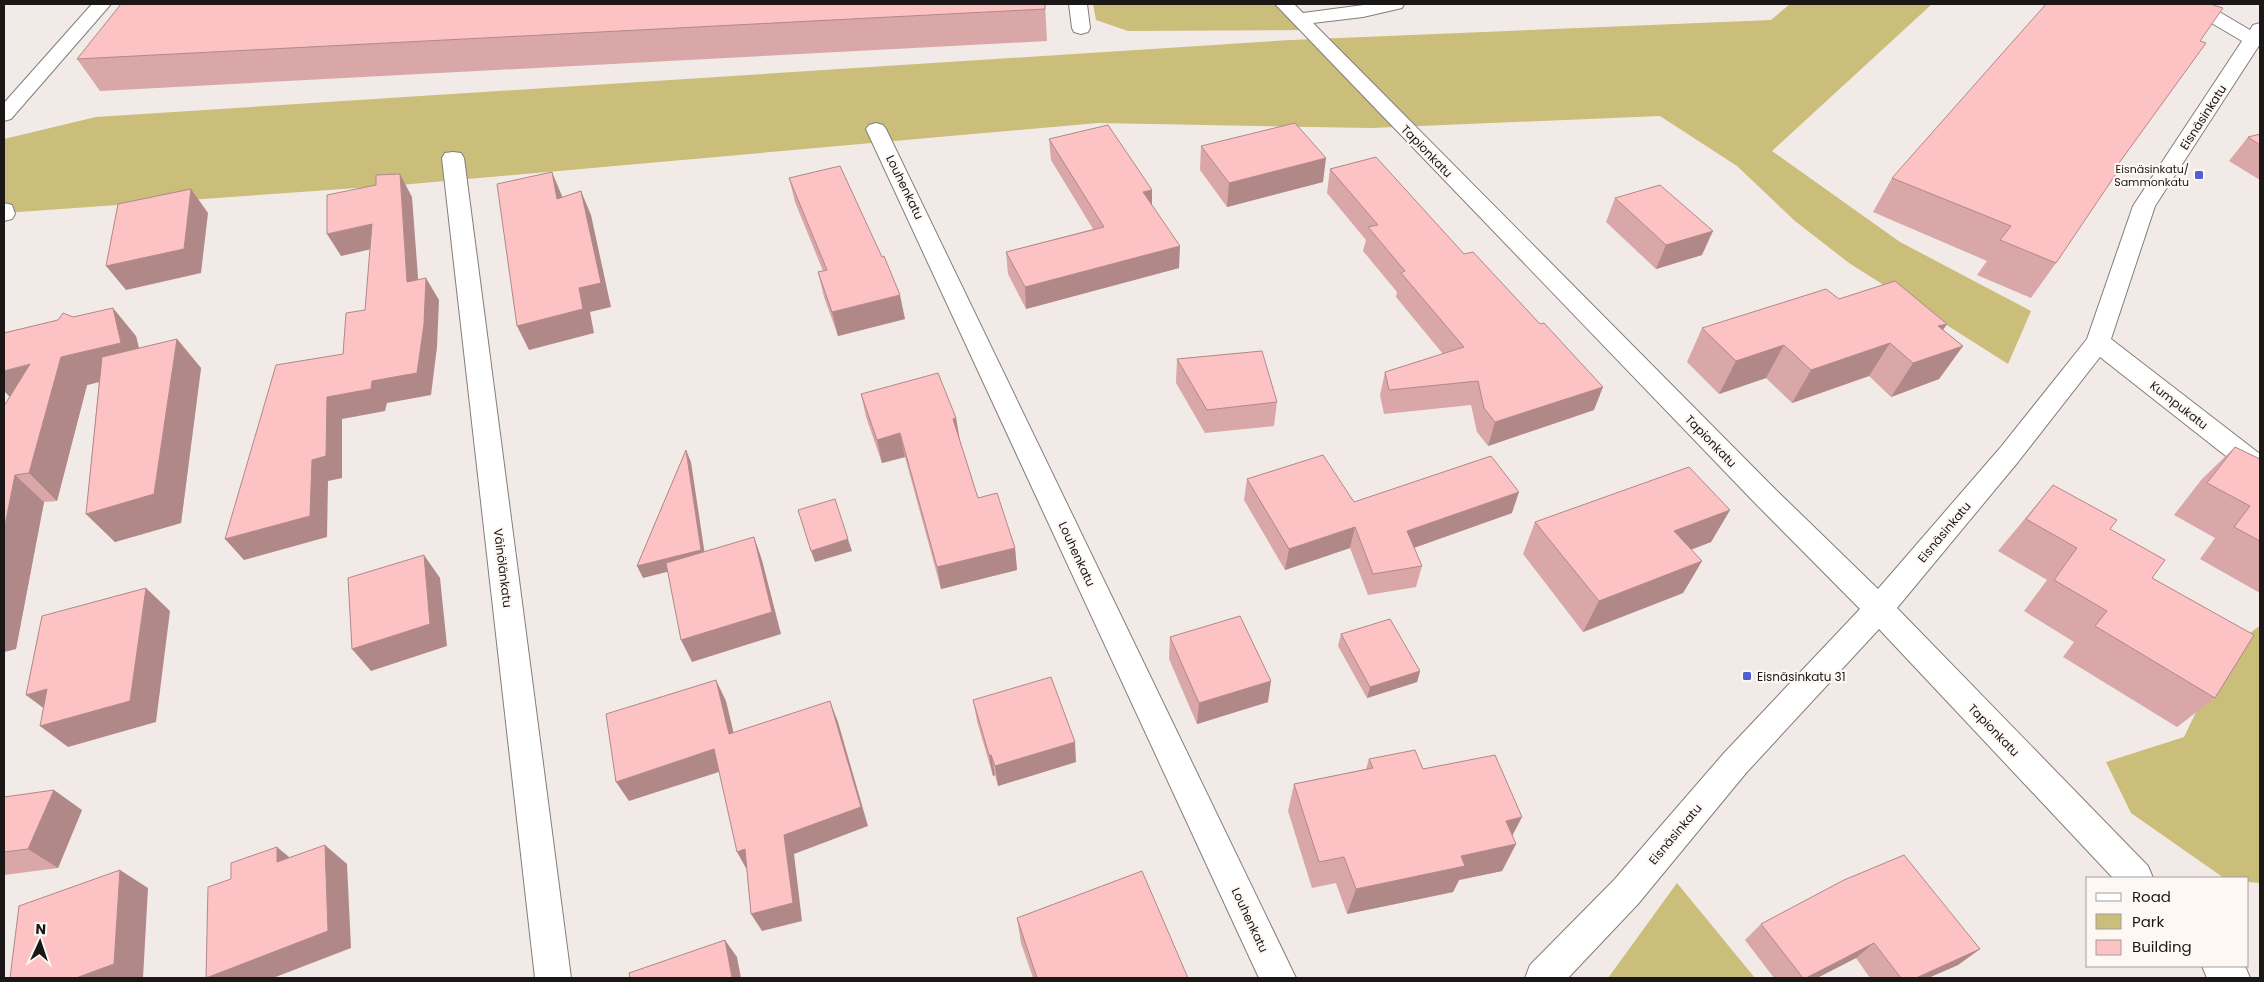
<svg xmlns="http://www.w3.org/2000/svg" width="2264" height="982" viewBox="0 0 2264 982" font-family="Poppins,sans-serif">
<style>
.green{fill:#cbbd7a}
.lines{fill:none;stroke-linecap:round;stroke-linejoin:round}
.minor-casing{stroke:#847d7a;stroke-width:2}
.minor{fill:#fff;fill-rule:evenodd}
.wall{fill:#daa7a8}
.shaded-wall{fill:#b18888}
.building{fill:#fdc2c3;stroke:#b18888}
.poi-dot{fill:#4f61d6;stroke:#fef8f5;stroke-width:2}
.labels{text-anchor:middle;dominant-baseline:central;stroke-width:4.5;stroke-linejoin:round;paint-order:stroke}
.far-poi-label{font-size:11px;fill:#1a1716;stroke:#fef8f5;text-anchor:end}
.street-label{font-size:12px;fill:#1a1716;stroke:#fef8f5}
.poi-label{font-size:12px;fill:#1a1716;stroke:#fef8f5;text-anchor:start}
</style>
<rect width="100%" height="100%" fill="#f2eae7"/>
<!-- green -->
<g class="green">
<path d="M1093,4H1276L1301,30L1128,31L1096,20Z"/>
<path d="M1790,4H1932L1772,151L1900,242L2031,311L2008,364L1849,263L1795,221L1737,166L1660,116L1372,128L1098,123L400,185L4,213V139L96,117L1291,40L1771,20Z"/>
<path d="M2258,627L2260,628V883L2248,882V878H2224L2131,813L2106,762L2184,737L2225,652Z"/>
<path d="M1677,883L1755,978H1608Z"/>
</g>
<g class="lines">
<defs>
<g id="minor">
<path d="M92,4H111L11,119L4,121V103Z"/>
<path d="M1069,4H1087L1090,28L1088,32L1081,34L1074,32L1072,28Z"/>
<path d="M1275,4H1294L1303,13L1371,4H1404L1402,8L1363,17L1313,23L1774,488L1878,589L2000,448L2087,339L2133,206L2242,41L2186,8L2184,4H2206L2250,30L2253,25L2260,23V44L2155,206L2111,339L2260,454V478L2250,475L2100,357L2018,462L1897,608L2148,866L2153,878H2113L1879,629L1746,773L1638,904L1568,978H1525L1530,965L1614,880L1724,753L1860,609L1754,502Z"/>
<path d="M876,123L883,125L886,129L1296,978H1259L866,129L869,125Z"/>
<path d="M453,152L461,153L464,158L571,978H535L442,158L445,153Z"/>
<path d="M4,203L12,205L15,214L12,219L4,221Z"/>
<path d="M2202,966H2245L2250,978H2207Z"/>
</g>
</defs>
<!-- minor casing -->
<use href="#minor" class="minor-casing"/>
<!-- minor -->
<use href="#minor" class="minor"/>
</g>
<!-- wall -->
<g class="wall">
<path d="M1045,4L1047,41L100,91L77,59Z"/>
<path d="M2200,41L2114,170L2056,263L2031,298L1977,275L1987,261L1873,212L1892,178Z"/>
<path d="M2260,134V180L2229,161L2248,137Z"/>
<path d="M1049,139L1152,190V206L1179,268L1026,309L1008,274L1006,252L1093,229L1051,160Z"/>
<path d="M1201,146L1323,182L1227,207L1200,170Z"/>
<path d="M1330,169L1594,410L1488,446L1477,432L1471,405L1384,414L1380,395L1385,372L1443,354L1396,297L1397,292L1363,251L1366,240L1327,193Z"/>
<path d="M789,178L905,319L838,336L824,297L818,272L823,271L795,202Z"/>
<path d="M1615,198L1702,255L1656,269L1606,222Z"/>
<path d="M1839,299L1947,324L1943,330L1963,346L1939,379L1891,397L1869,376L1792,403L1766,378L1719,394L1687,362L1702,328Z"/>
<path d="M73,317L136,336L139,348L177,339L201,368L181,523L115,542L86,514L99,382L87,385L57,501L44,502L16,649L4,652V406Z"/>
<path d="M1177,359L1277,402L1274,426L1205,433L1176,383Z"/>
<path d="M861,394L956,418L959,438L978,498L1015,548L1017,570L941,589L905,457L882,463L866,417Z"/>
<path d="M2235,447L2260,459V593L2200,559L2215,538L2174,515L2202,479Z"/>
<path d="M1247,479L1354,502L1512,513L1414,548L1422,566L1416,587L1368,595L1350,548L1285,570L1244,500Z"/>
<path d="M2053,485L2110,529L2152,578L2215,698L2177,727L2063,657L2074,642L2024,611L2047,580L1998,551Z"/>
<path d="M1730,510L1711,542L1691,550L1702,561L1683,593L1583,632L1523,554L1535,522Z"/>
<path d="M1341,634L1420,671L1417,682L1367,698L1338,646Z"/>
<path d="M1170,637L1268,702L1197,724L1169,659Z"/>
<path d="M973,700L1076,762L998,786L995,775L993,776L977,721Z"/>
<path d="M1369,759L1423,769L1512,836L1516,844L1502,871L1459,880L1453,892L1347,914L1336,883L1312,888L1288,811L1294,784L1366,769Z"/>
<path d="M4,797L82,810L58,868L4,875Z"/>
<path d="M1017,918L1188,978H1033L1021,943Z"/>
<path d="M1761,924L1980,949L1958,965L1928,978H1870L1856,958L1817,978H1774L1745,940Z"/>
</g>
<!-- shaded-wall -->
<g class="shaded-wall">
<path d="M1326,158L1323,182L1227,207L1229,183Z"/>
<path d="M552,172L562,196L567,223L557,199Z"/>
<path d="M400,174L412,197L420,304L407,282Z"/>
<path d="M191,189L208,213L201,273L126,290L106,266Z"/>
<path d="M1152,190V211L1143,192Z"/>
<path d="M581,191L591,215L611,307L590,312L594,333L529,350L517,326L579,288Z"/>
<path d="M372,224L385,246L341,256L327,234Z"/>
<path d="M1713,231L1702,255L1656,269L1666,245Z"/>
<path d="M1180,246L1179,268L1026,309L1025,287Z"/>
<path d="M426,278L439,300L437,347L431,395L387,403L385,411L342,419V478L328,481L327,537L244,560L225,539L312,460L327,397L372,381Z"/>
<path d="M900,295L905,319L838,336L832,312Z"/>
<path d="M113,308L136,336L144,371L87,385L57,501L29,473L15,402L4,391V371L61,357Z"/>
<path d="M1947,324L1924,357L1938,326Z"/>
<path d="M177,339L201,368L181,523L115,542L86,514Z"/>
<path d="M1890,343L1869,376L1792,403L1811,370Z"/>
<path d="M1784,345L1766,378L1719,394L1736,361Z"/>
<path d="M1963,346L1939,379L1891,397L1913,363Z"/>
<path d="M1603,387L1594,410L1488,446L1495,422Z"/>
<path d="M956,418L960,441L953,419Z"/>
<path d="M900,433L905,457L882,463L877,440Z"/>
<path d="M686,450L691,462L706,562L643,578L637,566Z"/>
<path d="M15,475L44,502L16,649L4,652V530Z"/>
<path d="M1519,492L1512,513L1402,552L1407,531Z"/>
<path d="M1730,510L1711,542L1657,562L1674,531Z"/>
<path d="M1355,527L1350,548L1285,570L1289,549Z"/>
<path d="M754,537L762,560L781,634L692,662L681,640Z"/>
<path d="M848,539L852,551L815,562L811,551Z"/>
<path d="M1015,548L1017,570L941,589L937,567Z"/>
<path d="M424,555L440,578L447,646L371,671L352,649Z"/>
<path d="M1702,561L1683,593L1583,632L1599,601Z"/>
<path d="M146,588L170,611L156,722L68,747L40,726Z"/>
<path d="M1420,671L1417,682L1367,698L1370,687Z"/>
<path d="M716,680L726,701L739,755L729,734Z"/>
<path d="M1271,681L1268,702L1197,724L1199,703Z"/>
<path d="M47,689L54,716L26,695Z"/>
<path d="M830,701L838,722L868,826L794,854L802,921L762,931L751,914L784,835Z"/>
<path d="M1075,742L1076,762L998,786L995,766Z"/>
<path d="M714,749L725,770L629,801L616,782Z"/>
<path d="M989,755H991L995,775L993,776Z"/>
<path d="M54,790L82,810L58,868L28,849Z"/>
<path d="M1522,817L1508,844L1506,821Z"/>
<path d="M1516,844L1502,871L1459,880L1453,892L1347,914L1356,889L1461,856Z"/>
<path d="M325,845L347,864L351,948L273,978H206Z"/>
<path d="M277,847L300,866L277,862Z"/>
<path d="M745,849L747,870L737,852Z"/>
<path d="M120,870L148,888L143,978H76Z"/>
<path d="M725,940L737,957L741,978H732Z"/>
<path d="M1874,943L1856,958L1817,978H1806Z"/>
<path d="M1980,949L1958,965L1928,978H1916Z"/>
</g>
<!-- building -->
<g class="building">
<path d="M121,4H1045V9L77,59Z"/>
<path d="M2046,4H2210L2223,8L2200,41L2206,43L2114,170L2120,168L2056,263L2000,240L2011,226L1892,178Z"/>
<path d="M1295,123L1326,158L1229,183L1201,146Z"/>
<path d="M1108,125L1152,190L1143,192L1180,246L1025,287L1006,252L1104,227L1049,139Z"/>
<path d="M2260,134V145L2248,137Z"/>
<path d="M1376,157L1464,254L1473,252L1540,324L1544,323L1603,387L1495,422L1484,408L1478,381L1389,390L1385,372L1464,347L1401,273L1405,271L1368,227L1378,225L1330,169Z"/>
<path d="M840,166L882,257L884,256L900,295L832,312L818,272L827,270L789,178Z"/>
<path d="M552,172L557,199L581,191L601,283L579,288L583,309L517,326L497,184Z"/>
<path d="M400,174L407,282L426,278L424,324L417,373L372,381L371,389L327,397L326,456L312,460L310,516L225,539L276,365L343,354L346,313L365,310L372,224L327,234V195L376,185V175Z"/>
<path d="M1660,185L1713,231L1666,245L1615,198Z"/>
<path d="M191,189L184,249L106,266L118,204Z"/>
<path d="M1895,281L1947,324L1938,326L1963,346L1913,363L1890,343L1811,370L1784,345L1736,361L1702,328L1826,289L1839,299Z"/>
<path d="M113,308L121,343L61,357L29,473L15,475L4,530V406L30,364L4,371V333L58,320L63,313L73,317Z"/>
<path d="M177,339L154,494L86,514L102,357Z"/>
<path d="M1262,351L1277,402L1207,410L1177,359Z"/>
<path d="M938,373L956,418L953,419L978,498L997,493L1015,548L937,567L900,433L877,440L861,394Z"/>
<path d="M2235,447L2260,459V541L2234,527L2250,506L2207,483Z"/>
<path d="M686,450L701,550L637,566Z"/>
<path d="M1323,455L1354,502L1491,456L1519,492L1407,531L1422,566L1373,574L1355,527L1289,549L1247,479Z"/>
<path d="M1689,467L1730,510L1674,531L1702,561L1599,601L1535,522Z"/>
<path d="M2053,485L2117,520L2110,529L2165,560L2152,578L2254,635L2215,698L2095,626L2107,611L2054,580L2077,548L2026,519Z"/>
<path d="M835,499L848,539L811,551L798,510Z"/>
<path d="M754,537L772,612L681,640L666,563Z"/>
<path d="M424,555L430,624L352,649L348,578Z"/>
<path d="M146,588L130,701L40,726L47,689L26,695L42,616Z"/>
<path d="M1240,616L1271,681L1199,703L1170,637Z"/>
<path d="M1390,619L1420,671L1370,687L1341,634Z"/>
<path d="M1051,677L1075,742L995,766L991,755H989L973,700Z"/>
<path d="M716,680L729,734L830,701L861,807L784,835L793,903L751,914L745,849L737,852L714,749L616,782L606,714Z"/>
<path d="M1415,750L1423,769L1495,755L1522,817L1506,821L1516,844L1461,856L1465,866L1356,889L1344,857L1319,862L1294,784L1373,768L1369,759Z"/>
<path d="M54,790L28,849L4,852V797Z"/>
<path d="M325,845L328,931L206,978L208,887L231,879V863L277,847V862Z"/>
<path d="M1904,855L1980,949L1916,978H1901L1874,943L1806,978H1803L1761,924L1844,880Z"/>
<path d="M120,870L114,964L76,978H10L19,906Z"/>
<path d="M1142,871L1188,978H1037L1017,918Z"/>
<path d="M725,940L732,978H630L629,973Z"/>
</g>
<!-- markers -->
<g class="poi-dot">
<rect x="2194" y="170" width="10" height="10" rx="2.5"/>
<rect x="1742" y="671" width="10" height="10" rx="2.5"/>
</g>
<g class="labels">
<!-- far-poi labels -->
<g class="far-poi-label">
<text x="2189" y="169">Eisnäsinkatu/<tspan x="2189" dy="13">Sammonkatu</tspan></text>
</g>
<!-- street labels -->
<g class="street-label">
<text transform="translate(2203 117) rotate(-57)">Eisnäsinkatu</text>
<text transform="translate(1427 151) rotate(46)">Tapionkatu</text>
<text transform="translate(905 187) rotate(64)">Louhenkatu</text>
<text transform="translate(2179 405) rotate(38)">Kumpukatu</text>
<text transform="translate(1711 441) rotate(46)">Tapionkatu</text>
<text transform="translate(1944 532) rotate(-50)">Eisnäsinkatu</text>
<text transform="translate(1077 554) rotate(65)">Louhenkatu</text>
<text transform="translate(503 568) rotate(83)">Väinölänkatu</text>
<text transform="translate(1994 730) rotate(46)">Tapionkatu</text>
<text transform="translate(1675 834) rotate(-50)">Eisnäsinkatu</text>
<text transform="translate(1250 920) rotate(65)">Louhenkatu</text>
</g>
<!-- poi labels -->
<g class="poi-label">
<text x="1757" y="676">Eisnäsinkatu 31</text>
</g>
</g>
<!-- border -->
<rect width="2264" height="982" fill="none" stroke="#1a1716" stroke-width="10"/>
<!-- legend -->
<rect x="2086" y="877" width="162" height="90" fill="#fef8f5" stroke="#a39e9c"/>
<rect x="2096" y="893" width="25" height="8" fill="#ffffff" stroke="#a39e9c"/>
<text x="2132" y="902" font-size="15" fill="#1a1716">Road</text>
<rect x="2096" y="914" width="25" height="15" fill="#cbbd7a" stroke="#a39e9c"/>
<text x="2132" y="927" font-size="15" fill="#1a1716">Park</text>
<rect x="2096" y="940" width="25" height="15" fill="#fdc2c3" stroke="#a39e9c"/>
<text x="2132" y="952" font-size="15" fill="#1a1716">Building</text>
<!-- north arrow -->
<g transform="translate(40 942) rotate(3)" stroke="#fef8f5" stroke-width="4" paint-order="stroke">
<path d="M0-4L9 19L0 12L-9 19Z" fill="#1a1716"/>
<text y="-8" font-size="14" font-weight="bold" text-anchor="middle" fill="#1a1716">N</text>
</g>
</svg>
